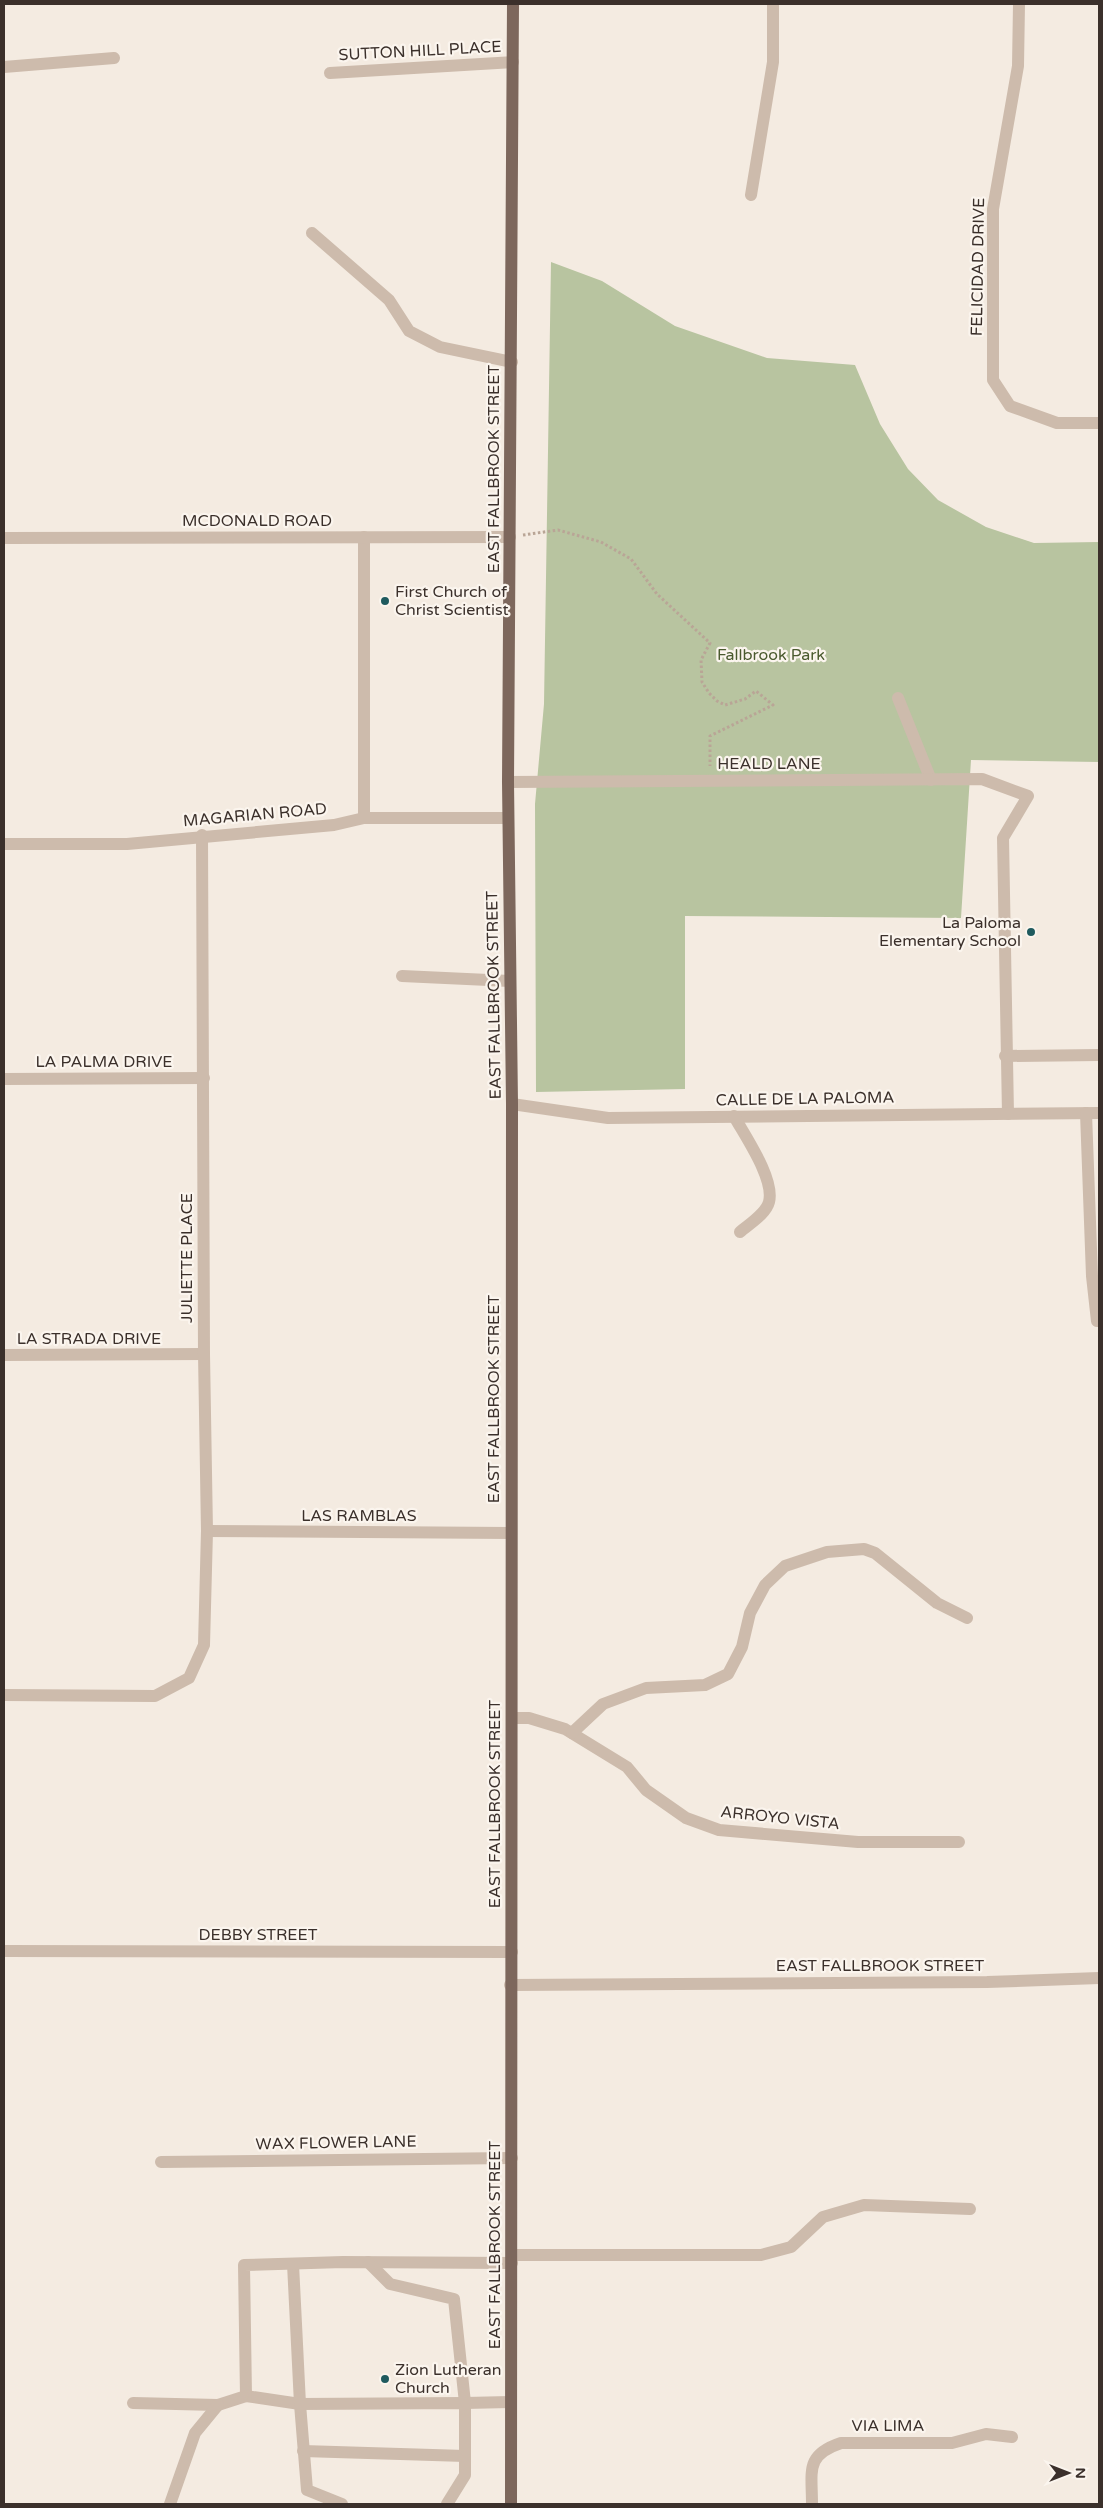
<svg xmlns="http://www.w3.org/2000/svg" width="1103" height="2508" viewBox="0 0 1103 2508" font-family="'Varela Round',sans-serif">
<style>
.green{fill:#b8c4a0}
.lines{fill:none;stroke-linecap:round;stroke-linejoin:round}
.path{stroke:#b9a596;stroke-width:3;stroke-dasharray:2.5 2.5;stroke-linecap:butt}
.minor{stroke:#cdbbac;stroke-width:12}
.major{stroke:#7d675c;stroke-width:12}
.poi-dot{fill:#1f5a5e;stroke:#fbf5ee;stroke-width:2}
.labels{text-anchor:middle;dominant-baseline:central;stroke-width:4.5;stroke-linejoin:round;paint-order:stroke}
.street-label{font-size:16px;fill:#3b302b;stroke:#fbf5ee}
.poi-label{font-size:16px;fill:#3b302b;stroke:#fbf5ee;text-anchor:start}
.park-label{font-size:16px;fill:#4a5a2e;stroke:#fbf5ee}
</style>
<rect width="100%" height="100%" fill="#f4ebe1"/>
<!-- green -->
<path class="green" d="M551,262L602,281L675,326L767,358L855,365L880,424L908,469L938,500L986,527L1034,543L1099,542V762L971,760L961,918L685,916V1089L536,1092L535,804L544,704Z"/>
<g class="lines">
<!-- path -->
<path class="path" d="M523,535L558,530L601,542L631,559L657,594L710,643L701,660L702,682L709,693L717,701L725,705L745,699L756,691L773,705L710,736V766"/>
<!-- minor -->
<g class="minor">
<path d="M1019,4L1018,66L993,209V380L1010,406L1057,423H1099"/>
<path d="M4,67L114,58"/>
<path d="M330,73L513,62"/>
<path d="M751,195L773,62V4"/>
<path d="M312,233L389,300L409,331L440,347L512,362"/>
<path d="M364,537V818"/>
<path d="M4,538L510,537"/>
<path d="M898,698L931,780"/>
<path d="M508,782L982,779L1028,796L1003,838L1008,1114"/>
<path d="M4,844H127L334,825L364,818H508"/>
<path d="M402,976L510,981"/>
<path d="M1005,1056L1099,1055"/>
<path d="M4,1079L204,1078"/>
<path d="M512,1104L608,1118L1099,1113"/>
<path d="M1086,1113L1092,1276L1097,1321"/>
<path d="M734,1116C745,1136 775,1179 769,1202C766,1214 749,1224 740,1232"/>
<path d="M4,1355L204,1354"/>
<path d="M207,1531L510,1533"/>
<path d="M4,1695L155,1696L189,1678L204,1645L207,1531L204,1354L202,835"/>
<path d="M512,1718H529L565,1729L627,1767L646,1790L686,1818L719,1830L858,1842H959"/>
<path d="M572,1733L603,1704L646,1688L705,1685L728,1674L742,1647L750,1613L765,1585L785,1566L827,1552L864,1549L875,1553L937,1603L967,1618"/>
<path d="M4,1951L512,1952"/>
<path d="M510,1985L987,1982L1099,1978"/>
<path d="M161,2162L512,2158"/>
<path d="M512,2255H761L791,2247L823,2217L864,2205L970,2209"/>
<path d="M368,2262L390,2284L454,2299L465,2403L511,2402"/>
<path d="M246,2396L300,2404L293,2264"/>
<path d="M133,2403L218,2405L246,2396L244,2265L343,2262L512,2263"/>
<path d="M303,2451L465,2456"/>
<path d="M170,2504L195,2433L218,2405"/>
<path d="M342,2504L307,2490L300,2404L465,2403V2475L447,2504"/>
<path d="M812,2504C812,2471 805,2455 841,2443H952L986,2434L1012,2437"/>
</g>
<!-- major -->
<path class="major" d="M511,2504L512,1104L508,782L513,4"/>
</g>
<!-- markers -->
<g class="poi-dot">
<circle cx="385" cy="601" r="5"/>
<circle cx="1031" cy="932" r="5"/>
<circle cx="385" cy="2379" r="5"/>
</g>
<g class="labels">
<!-- street labels -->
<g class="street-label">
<text transform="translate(420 51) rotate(-3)">SUTTON HILL PLACE</text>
<text transform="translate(978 267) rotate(-89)">FELICIDAD DRIVE</text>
<text transform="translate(494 469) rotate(-90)">EAST FALLBROOK STREET</text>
<text x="257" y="521">MCDONALD ROAD</text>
<text x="769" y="764">HEALD LANE</text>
<text transform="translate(255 815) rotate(-5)">MAGARIAN ROAD</text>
<text transform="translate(494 995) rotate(-91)">EAST FALLBROOK STREET</text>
<text x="104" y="1062">LA PALMA DRIVE</text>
<text transform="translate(805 1099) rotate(-1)">CALLE DE LA PALOMA</text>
<text transform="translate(187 1258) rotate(-90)">JULIETTE PLACE</text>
<text x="89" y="1339">LA STRADA DRIVE</text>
<text transform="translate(494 1399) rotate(-90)">EAST FALLBROOK STREET</text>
<text x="359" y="1516">LAS RAMBLAS</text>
<text transform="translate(495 1804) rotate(-90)">EAST FALLBROOK STREET</text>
<text transform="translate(780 1818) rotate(6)">ARROYO VISTA</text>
<text x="258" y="1935">DEBBY STREET</text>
<text x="880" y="1966">EAST FALLBROOK STREET</text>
<text transform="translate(336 2143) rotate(-1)">WAX FLOWER LANE</text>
<text transform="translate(495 2245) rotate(-90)">EAST FALLBROOK STREET</text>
<text x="888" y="2426">VIA LIMA</text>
</g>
<!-- poi labels -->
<g class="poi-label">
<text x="395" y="592">First Church of<tspan x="395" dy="18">Christ Scientist</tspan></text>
<text x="1021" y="923" text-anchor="end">La Paloma<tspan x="1021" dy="18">Elementary School</tspan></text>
<text x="395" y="2370">Zion Lutheran<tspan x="395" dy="18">Church</tspan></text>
</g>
<!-- park labels -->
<g class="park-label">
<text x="771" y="655">Fallbrook Park</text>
</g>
</g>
<!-- border -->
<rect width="1103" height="2508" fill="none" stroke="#3b302b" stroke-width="10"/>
<!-- north arrow -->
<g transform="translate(1068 2473) rotate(90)" stroke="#fbf5ee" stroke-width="4" paint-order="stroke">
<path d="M0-4L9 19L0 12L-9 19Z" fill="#3b302b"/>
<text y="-8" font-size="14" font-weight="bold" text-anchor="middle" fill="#3b302b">N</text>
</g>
</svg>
